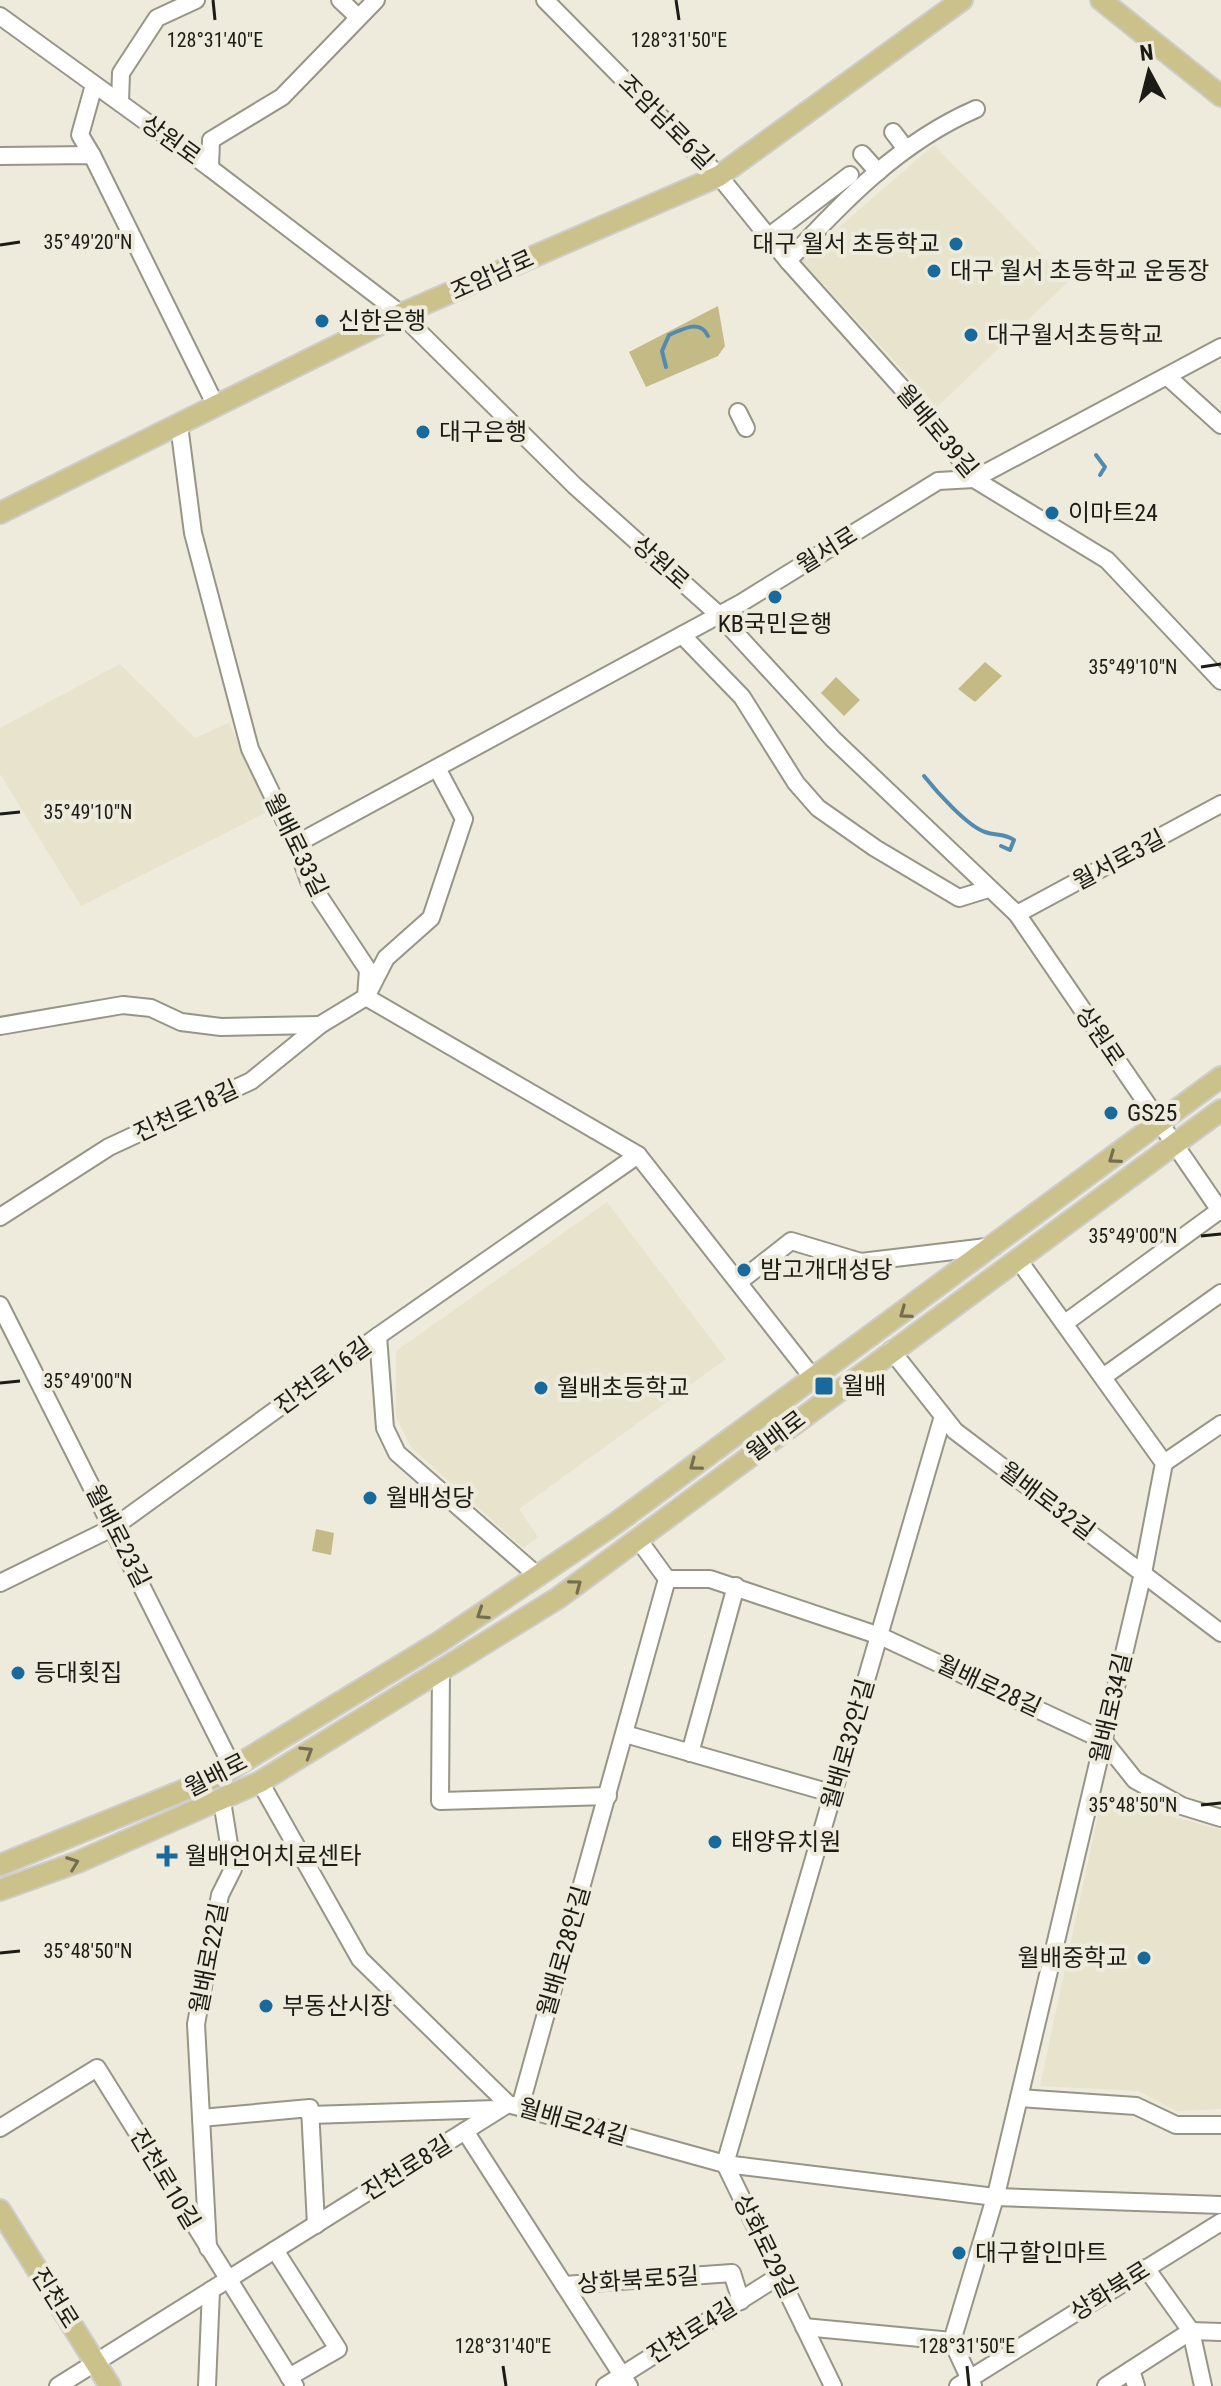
<svg xmlns="http://www.w3.org/2000/svg" width="1221" height="2386" viewBox="0 0 1221 2386" font-family="'Roboto Condensed','Noto Sans KR',sans-serif">
<style>
.built{fill:#e7e3cc}
.green{fill:#c4ba86}
.lines{fill:none;stroke-linecap:round;stroke-linejoin:round}
.stream{stroke:#528bb2;stroke-width:4}
.minor-casing{stroke:#979586;stroke-width:20}
.major-casing{stroke:#cdcdcc;stroke-width:24}
.minor{stroke:#fff;stroke-width:16}
.major{stroke:#cbc18a;stroke-width:20}
.oneway{stroke:#746e50}
.ticks{fill:none;stroke:#1c1b16;stroke-width:3}
.poi-dot{fill:#176a9b;stroke:#eeebdc;stroke-width:3}
.labels{text-anchor:middle;dominant-baseline:central;stroke-width:8;stroke-linejoin:round;paint-order:stroke}
.street-label{font-size:24px;fill:#1c1b16;stroke:#eeebdc}
.poi-label{font-size:24px;fill:#1c1b16;stroke:#eeebdc;text-anchor:start}
.ticks-label{font-size:20px;text-anchor:middle;fill:#1c1b16;stroke:#eeebdc;stroke-width:8;stroke-linejoin:round;paint-order:stroke}
</style>
<rect width="100%" height="100%" fill="#eeebdc"/>
<!-- built -->
<g class="built">
<path d="M934,145L1068,282L937,407L801,260Z"/>
<path d="M120,664L195,738L229,723L269,811L81,906L0,774V728Z"/>
<path d="M607,1202L726,1359L519,1509L538,1537L523,1548L411,1447L396,1417V1351Z"/>
<path d="M1102,1797L1221,1830V2109L1176,2111L1139,2091L1040,2086Z"/>
</g>
<!-- green -->
<g class="green">
<path d="M718,306L725,346L718,356L646,387L629,352Z"/>
<path d="M985,662L1002,676L975,702L958,689Z"/>
<path d="M836,677L860,700L844,716L821,693Z"/>
<path d="M316,1529L334,1533L331,1555L312,1551Z"/>
</g>
<g class="lines">
<!-- stream -->
<g class="stream">
<path d="M666,367L662,351L669,335C683,329 700,319 708,336"/>
<path d="M1096,455L1105,467L1100,475"/>
<path d="M924,776C936,791 967,826 985,832C996,836 1003,833 1014,840L1010,850L1001,846"/>
</g>
<defs>
<g id="minor">
<path d="M340,0L357,16"/>
<path d="M545,0L719,176L788,261L937,427L974,479L1107,560L1221,681"/>
<path d="M0,16L210,168L401,314L575,486L719,615L833,739L1017,914L1221,1212"/>
<path d="M120,102L121,73L157,18L196,0"/>
<path d="M893,132L906,149"/>
<path d="M862,154L878,172"/>
<path d="M92,155L80,135L94,85"/>
<path d="M0,156L92,155L216,406"/>
<path d="M210,168L211,140L282,97L376,0"/>
<path d="M768,237L850,175"/>
<path d="M788,261C843,201 900,142 976,109"/>
<path d="M1169,378L1221,425"/>
<path d="M738,412L746,428"/>
<path d="M179,425L193,533L250,749L296,844L309,881L368,970L366,997L638,1155L813,1378"/>
<path d="M682,635L742,697L796,783L818,808L875,848L959,898L988,889"/>
<path d="M296,844L741,603L938,481L974,479L1221,347"/>
<path d="M1017,914L1221,804"/>
<path d="M0,1026L123,1005L151,1008L181,1022L221,1027L320,1025"/>
<path d="M0,1217L109,1147L251,1081L320,1025L366,997L386,958L431,918L464,819L438,770"/>
<path d="M739,1282L791,1241L861,1262L995,1246"/>
<path d="M0,1305L233,1768"/>
<path d="M1065,1323L1220,1210"/>
<path d="M378,1336L385,1428L397,1453L539,1577"/>
<path d="M891,1350L955,1431L1221,1633"/>
<path d="M1103,1377L1221,1293"/>
<path d="M1164,1463L1221,1424"/>
<path d="M638,1539L667,1579"/>
<path d="M667,1579H710L880,1636L1103,1740L1135,1780L1182,1806L1221,1818"/>
<path d="M0,1583L114,1527L378,1336L638,1155"/>
<path d="M441,1668L440,1801L608,1796"/>
<path d="M625,1734L834,1794"/>
<path d="M690,1753L736,1586"/>
<path d="M260,1782L360,1959L508,2104L725,2164L995,2197L1221,2205"/>
<path d="M1019,2098L1136,2106L1176,2125H1221"/>
<path d="M520,2107L667,1579"/>
<path d="M310,2115L496,2109"/>
<path d="M201,2118L310,2108L316,2225"/>
<path d="M0,2128L97,2068L295,2386"/>
<path d="M465,2131L629,2386"/>
<path d="M208,2248L196,2024L220,1895L233,1869L222,1801"/>
<path d="M275,2250L338,2349L289,2377"/>
<path d="M1146,2268L1191,2331L1203,2386"/>
<path d="M564,2285L732,2273L741,2301"/>
<path d="M804,2327L952,2341"/>
<path d="M952,2341L997,2191L1143,1573L1164,1463L1017,1258"/>
<path d="M952,2341L973,2386"/>
<path d="M1131,2370L1136,2386"/>
<path d="M58,2386L508,2104"/>
<path d="M207,2386L211,2290"/>
<path d="M605,2386L779,2276"/>
<path d="M833,2386L725,2164L943,1416"/>
<path d="M958,2386L1221,2222"/>
<path d="M1106,2386L1191,2331L1221,2332"/>
</g>
<g id="major">
<path d="M1101,0L1221,96"/>
<path d="M0,513L401,314L719,176L962,0"/>
<path d="M0,1865L221,1775L441,1641L616,1523L1221,1077"/>
<path d="M0,1890L78,1862L260,1782L558,1598L1221,1110"/>
<path d="M0,2210L110,2386"/>
</g>
</defs>
<!-- minor casing -->
<use href="#minor" class="minor-casing"/>
<!-- major casing -->
<use href="#major" class="major-casing"/>
<!-- minor -->
<use href="#minor" class="minor"/>
<!-- major -->
<use href="#major" class="major"/>
</g>
<!-- one-way arrows -->
<defs><path id="oneway-chevron" d="M-2-3.5L2.5 0L-2 3.5" fill="none" stroke-width="1.6" stroke-linecap="round" stroke-linejoin="round" transform="scale(2)"/></defs>
<g class="oneway">
<use href="#oneway-chevron" transform="translate(1114 1158) rotate(144)"/>
<use href="#oneway-chevron" transform="translate(905 1313) rotate(144)"/>
<use href="#oneway-chevron" transform="translate(695 1465) rotate(143)"/>
<use href="#oneway-chevron" transform="translate(576 1585) rotate(-37)"/>
<use href="#oneway-chevron" transform="translate(482 1614) rotate(147)"/>
<use href="#oneway-chevron" transform="translate(307 1752) rotate(-32)"/>
<use href="#oneway-chevron" transform="translate(73 1863) rotate(-21)"/>
</g>
<!-- ticks -->
<path class="ticks" d="M213,0L215,20M676,0L679,20M0,245L20,242M1201,667L1221,664M0,814L20,812M1201,1236L1221,1234M0,1383L20,1381M1201,1805L1221,1803M0,1953L20,1951M503,2366L506,2386M967,2366L969,2386"/>
<!-- markers -->
<g class="poi-dot">
<circle cx="956" cy="244" r="8"/>
<circle cx="934" cy="271" r="8"/>
<circle cx="322" cy="321" r="8"/>
<circle cx="971" cy="335" r="8"/>
<circle cx="423" cy="432" r="8"/>
<circle cx="1052" cy="513" r="8"/>
<circle cx="775" cy="597" r="8"/>
<circle cx="1111" cy="1113" r="8"/>
<circle cx="744" cy="1270" r="8"/>
<rect x="814" y="1376" width="20" height="20" rx="4"/>
<circle cx="541" cy="1388" r="8"/>
<circle cx="370" cy="1498" r="8"/>
<circle cx="18" cy="1673" r="8"/>
<circle cx="715" cy="1842" r="8"/>
<path d="M163 1844h8v8h8v8h-8v8h-8v-8h-8v-8h8z"/>
<circle cx="1144" cy="1958" r="8"/>
<circle cx="266" cy="2006" r="8"/>
<circle cx="959" cy="2253" r="8"/>
</g>
<g class="labels">
<!-- street labels -->
<g class="street-label">
<text transform="translate(666 122) rotate(45)">조암남로6길</text>
<text transform="translate(171 140) rotate(36)">상원로</text>
<text transform="translate(492 275) rotate(-24)">조암남로</text>
<text transform="translate(937 431) rotate(50)">월배로39길</text>
<text transform="translate(827 550) rotate(-32)">월서로</text>
<text transform="translate(661 563) rotate(42)">상원로</text>
<text transform="translate(296 845) rotate(64)">월배로33길</text>
<text transform="translate(1119 860) rotate(-28)">월서로3길</text>
<text transform="translate(1100 1036) rotate(56)">상원로</text>
<text transform="translate(186 1111) rotate(-25)">진천로18길</text>
<text transform="translate(323 1376) rotate(-36)">진천로16길</text>
<text transform="translate(776 1436) rotate(-37)">월배로</text>
<text transform="translate(1047 1501) rotate(37)">월배로32길</text>
<text transform="translate(118 1536) rotate(63)">월배로23길</text>
<text transform="translate(989 1686) rotate(25)">월배로28길</text>
<text transform="translate(1111 1708) rotate(-77)">월배로34길</text>
<text transform="translate(848 1744) rotate(-74)">월배로32안길</text>
<text transform="translate(216 1775) rotate(-27)">월배로</text>
<text transform="translate(564 1951) rotate(-74)">월배로28안길</text>
<text transform="translate(209 1958) rotate(-79)">월배로22길</text>
<text transform="translate(573 2122) rotate(16)">월배로24길</text>
<text transform="translate(407 2168) rotate(-32)">진천로8길</text>
<text transform="translate(165 2179) rotate(59)">진천로10길</text>
<text transform="translate(765 2246) rotate(64)">상화로29길</text>
<text transform="translate(638 2280) rotate(-4)">상화북로5길</text>
<text transform="translate(1110 2291) rotate(-32)">상화북로</text>
<text transform="translate(55 2298) rotate(58)">진천로</text>
<text transform="translate(692 2331) rotate(-32)">진천로4길</text>
</g>
<!-- poi labels -->
<g class="poi-label">
<text x="940" y="244" text-anchor="end">대구 월서 초등학교</text>
<text x="950" y="271">대구 월서 초등학교 운동장</text>
<text x="338" y="321">신한은행</text>
<text x="987" y="335">대구월서초등학교</text>
<text x="439" y="432">대구은행</text>
<text x="1068" y="513">이마트24</text>
<text x="775" y="624" text-anchor="middle">KB국민은행</text>
<text x="1127" y="1113">GS25</text>
<text x="760" y="1270">밤고개대성당</text>
<text x="842" y="1386">월배</text>
<text x="557" y="1388">월배초등학교</text>
<text x="386" y="1498">월배성당</text>
<text x="34" y="1673">등대횟집</text>
<text x="731" y="1842">태양유치원</text>
<text x="185" y="1856">월배언어치료센타</text>
<text x="1128" y="1958" text-anchor="end">월배중학교</text>
<text x="282" y="2006">부동산시장</text>
<text x="975" y="2253">대구할인마트</text>
</g>
</g>
<g class="ticks-label">
<text x="215" y="47">128°31'40"E</text>
<text x="679" y="47">128°31'50"E</text>
<text x="88" y="249">35°49'20"N</text>
<text x="1133" y="674">35°49'10"N</text>
<text x="88" y="819">35°49'10"N</text>
<text x="1133" y="1243">35°49'00"N</text>
<text x="88" y="1388">35°49'00"N</text>
<text x="1133" y="1812">35°48'50"N</text>
<text x="88" y="1958">35°48'50"N</text>
<text x="503" y="2353">128°31'40"E</text>
<text x="967" y="2353">128°31'50"E</text>
</g>
<!-- north arrow -->
<g transform="translate(1149 72) rotate(353)" stroke="#eeebdc" stroke-width="6" paint-order="stroke">
<path d="M0-6L14 30L0 20L-14 30Z" fill="#1c1b16"/>
<text y="-12" font-size="22" font-weight="bold" text-anchor="middle" fill="#1c1b16">N</text>
</g>
</svg>
